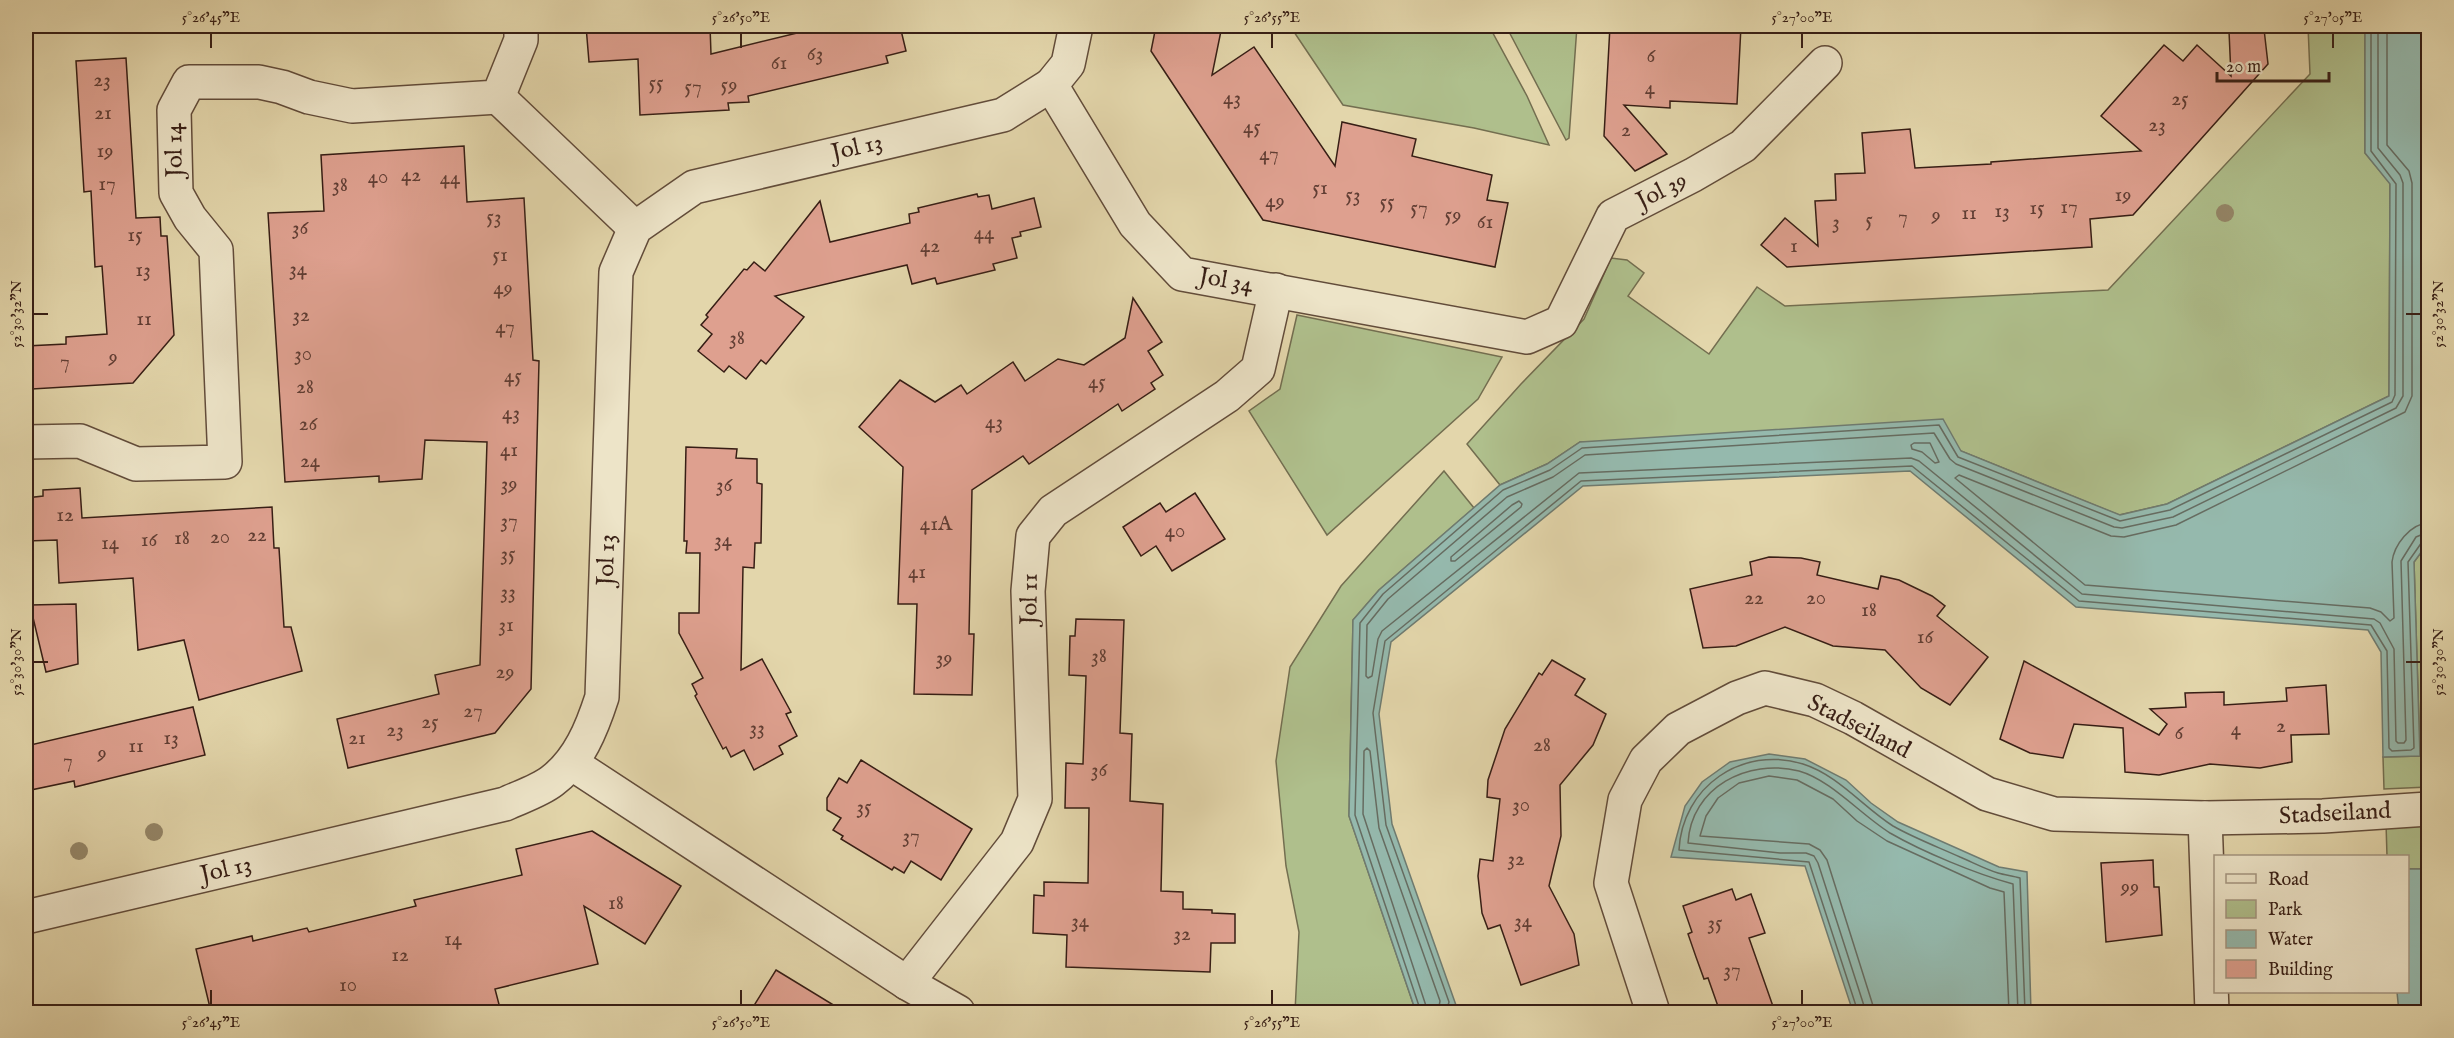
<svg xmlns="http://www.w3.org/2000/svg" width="2454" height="1038" viewBox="0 0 2454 1038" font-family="'IM FELL English',serif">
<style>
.green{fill:#afbf8c;stroke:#736e50;stroke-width:1.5}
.water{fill:#95b9ad;stroke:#6f7b70;stroke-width:1.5}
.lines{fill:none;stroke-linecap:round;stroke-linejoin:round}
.shore{stroke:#666c61;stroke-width:1.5}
.building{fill:#dea08f;stroke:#371e15;stroke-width:1.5}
.minor-casing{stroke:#624c3a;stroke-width:36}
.minor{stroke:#ede4c8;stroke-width:33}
.tree{fill:#958769}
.ticks{fill:none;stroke:#371e15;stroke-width:2}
.labels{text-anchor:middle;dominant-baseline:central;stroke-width:4.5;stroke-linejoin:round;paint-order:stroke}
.number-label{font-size:21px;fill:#613e34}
.street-label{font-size:24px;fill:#371e15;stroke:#ede4c8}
.neatline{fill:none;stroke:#371e15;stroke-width:2}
.ticks-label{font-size:15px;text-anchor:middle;fill:#371e15}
</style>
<rect width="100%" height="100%" fill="#e3d6ab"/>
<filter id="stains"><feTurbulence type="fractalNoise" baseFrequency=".00333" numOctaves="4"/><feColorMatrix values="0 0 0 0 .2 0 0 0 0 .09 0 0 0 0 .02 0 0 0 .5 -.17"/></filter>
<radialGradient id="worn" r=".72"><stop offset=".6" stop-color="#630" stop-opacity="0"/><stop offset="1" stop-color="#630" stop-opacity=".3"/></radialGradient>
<!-- green -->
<g class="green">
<path d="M1290,26H1489L1527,96L1549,145L1474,128L1343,105Z"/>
<path d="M1506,26H1577L1569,138L1566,140Z"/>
<path d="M2308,26H2365V153L2390,183L2389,396L2167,504L2119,515L1961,451L1580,442L1547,464L1500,485L1467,444L1521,384L1584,319L1611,258L1627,260L1644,273L1628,296L1709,354L1757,287L1785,306L2108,290L2310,74Z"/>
<path d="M1297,315L1502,357L1478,399L1327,535L1249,411L1280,389Z"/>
<path d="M1444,471L1474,508L1379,590L1353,620L1349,816L1416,1012H1295L1299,932L1286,866L1276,761L1290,667L1341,586Z"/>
<path d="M2428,543V787L2384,789L2383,757L2420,756L2414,562Z"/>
<path d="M2428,821V869H2408V856H2387L2386,823Z"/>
</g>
<!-- water -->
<g class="water">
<path d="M2365,26H2428V543L2414,562L2420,756L2383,757L2381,652L2368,630L2076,607L1910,471L1583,486L1391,642L1379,714L1392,824L1457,1008L1443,1012H1416L1349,816L1353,620L1379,590L1500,485L1547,464L1580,442L1943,419L1961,451L2120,515L2167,504L2389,396L2390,184L2365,153Z"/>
<path d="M1769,754L1805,759L1846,780L1871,803L1898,822L1999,867L2027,872L2031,1012H1853L1805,866L1671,857L1685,806L1702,782L1730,762Z"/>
<path d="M2408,869H2428V1012H2399L2397,992H2408Z"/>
</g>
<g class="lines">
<!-- shore -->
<g class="shore">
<path d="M2378,26V148L2400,175L2403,183V396L2396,408L2173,517L2122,528L2114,527L1956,464L1950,459L1934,433L1585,455L1553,477L1507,497L1388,599L1367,625L1366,676L1368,678L1372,676L1378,639L1382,631L1579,473L1911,458L1919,461L2082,594L2374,619L2380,623L2394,649L2396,741L2398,743H2404L2406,740L2401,561L2416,537L2428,532"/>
<path d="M2387,26V145L2409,171L2412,183V396L2405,412L2176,525L2124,537L2111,536L1959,475L1955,478L2085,585L2370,608L2381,612L2390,621L2394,618L2392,562C2394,545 2410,524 2428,523"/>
<path d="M1914,443H1930L1939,462L1935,463L1922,452L1912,449L1911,445Z"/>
<path d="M1519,501L1522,504L1521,507L1455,561H1451V557L1512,505Z"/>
<path d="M1421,1012L1355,815L1360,623L1383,594L1503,490L1550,470L1582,448L1939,425L1958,457L2120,521L2170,510L2392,402L2395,395L2396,184L2371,151V26"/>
<path d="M1428,1012L1363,814L1364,751L1367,748L1370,751L1379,828L1440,1001L1438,1012"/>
<path d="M1446,1012L1449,1002L1386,825L1373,713L1385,641L1581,481L1912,466L2079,601L2371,625L2387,651L2389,748L2392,751L2411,750L2414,748L2408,562L2422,542L2428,540"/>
<path d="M1858,1012L1809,862L1679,850C1682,787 1742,745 1803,764C1838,775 1863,807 1893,826C1914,838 1938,847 1960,857C1972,862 1985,869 1998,873C2005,875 2013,876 2020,878L2025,1012"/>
<path d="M1866,1012L1818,863L1814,856L1806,853H1780L1688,843C1691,787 1748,758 1799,771C1831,780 1861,815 1890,833C1923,852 1976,874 2013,884L2018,1012"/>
<path d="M1875,1012L1827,860L1820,850L1809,844L1700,836L1706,816L1718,798L1739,783L1769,776L1797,780L1833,799L1857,821L1887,841L1990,888L2004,892L2009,1012"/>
</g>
</g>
<!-- building -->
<g class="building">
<path d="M586,26H710L711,54L826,26H900L906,51L886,56L888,63L748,96L749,102L728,103L729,110L640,115L638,59L589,62Z"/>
<path d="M1156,26H1222L1212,75L1254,47L1335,166L1342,122L1416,139L1412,156L1492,175L1487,200L1508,203L1495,267L1263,220L1151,51Z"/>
<path d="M1610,26H1741L1737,104L1670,101V108L1624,105L1667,154L1635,171L1604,136Z"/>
<path d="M2264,29L2268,64L2133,215L2090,219L2092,247L1787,267L1761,245L1785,218L1818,246L1815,201L1836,200L1835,174L1865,173L1862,133L1910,129L1915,168L1991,164V162L2141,151L2101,116L2164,45L2183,61L2197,45L2231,76L2229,31Z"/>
<path d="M126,58L136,218L160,217L161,236H167L174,335L133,383L32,389V382L26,383V346L66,344V337L107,334L102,266L95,267L91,191L84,192L76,61Z"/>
<path d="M464,146L467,202L524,198L533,360L539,361L531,689L495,733L348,768L337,719L439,694L435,675L480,665L487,442L425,440L422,479L379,482V476L285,482L268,213L324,211L321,155Z"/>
<path d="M977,194L978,197L989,195L992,209L1034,198L1041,227L1020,232L1021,236L1012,238L1017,258L993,264L995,270L937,284L935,278L912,284L907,265L775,296L804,317L766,364L761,360L746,379L729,366L724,372L698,351L712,334L701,325L708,317L706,315L744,269L747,270L754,262L765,271L820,201L830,242L910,223L909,214L919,212L918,208Z"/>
<path d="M1133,298L1162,342L1148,351L1163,375L1151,383L1155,389L1122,411L1118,404L1029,464L1023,456L972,490L969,634H974L972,695L914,694L917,604H898L903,467L859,427L900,380L935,402L961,385L967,394L1013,362L1025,381L1058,359L1084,365L1125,338Z"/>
<path d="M686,447L737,449L736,458L757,459V483L762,484L761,543H755L754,568L743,567L741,670L762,659L791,712L786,714L797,736L779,746L783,754L754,770L744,750L731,757L726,747L723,749L695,696L697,694L692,684L703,678L679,633V613H699L700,553H686L687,541H684Z"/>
<path d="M80,488L82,518L272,507L274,548H279L284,627H291L302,671L199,700L184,640L138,650L133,578L59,583L57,540L26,541V498L43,496V490Z"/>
<path d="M1195,493L1225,539L1172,571L1156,546L1141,556L1123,527L1160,503L1166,512Z"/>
<path d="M1769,557L1801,558L1820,562L1817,575L1878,589L1881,576L1899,580L1932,596L1945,606L1937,616L1988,657L1950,705L1921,688L1885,650L1833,646L1785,627L1736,646L1703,648L1690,589L1752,575L1750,562Z"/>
<path d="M76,604L78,664L46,672L30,605Z"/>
<path d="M1076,619L1124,620L1120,733L1132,734L1130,801L1163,804L1161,891L1183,892V909L1212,910V913L1235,914V943H1211L1210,972L1066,967L1067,935L1033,933L1034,895L1044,896V882L1088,883L1089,808H1065L1066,763L1083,764L1086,676L1069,675L1070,636H1075Z"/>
<path d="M1552,660L1585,679L1575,695L1606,714L1593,745L1560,785L1561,836L1549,886L1574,934L1579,965L1521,985L1500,925L1488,929L1482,913L1478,876L1480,859L1493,861L1500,799L1487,797L1488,780L1505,729L1539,673L1542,675Z"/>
<path d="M2024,661L2159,735L2167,724L2150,709L2186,707L2185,693L2224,692V705L2287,701L2286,688L2326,685L2329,734L2291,735L2292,762L2260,768L2210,764L2159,775L2125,772L2123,728L2074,724L2063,758L2030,753L2000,739Z"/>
<path d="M193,707L205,755L75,787L74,781L26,791V746Z"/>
<path d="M861,760L972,829L941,880L911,861L904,873L894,867L892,870L841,839L843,836L833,830L841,818L827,810V798L839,778L847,783Z"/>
<path d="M592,831L681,886L645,944L584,906L598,964L495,989L501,1012H211L196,949L252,936L253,941L307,928L309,932L416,906L414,900L522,875L516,849Z"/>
<path d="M2153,860L2154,887H2159L2162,935L2106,942L2101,863Z"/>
<path d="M1732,889L1736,900L1751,894L1765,933L1749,938L1775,1012H1720L1708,978L1704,979L1696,957L1688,934L1692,932L1683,906Z"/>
<path d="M776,970L845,1012H750Z"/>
</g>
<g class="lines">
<defs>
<g id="minor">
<path d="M1076,26L1068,64L1051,85L1135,224L1182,274L1527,337L1561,322L1613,216L1693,175L1743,146L1825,63"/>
<path d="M498,97L635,228"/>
<path d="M26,442L80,441L136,464L225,462L216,250L190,218L176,193L174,110L189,82H259L282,87L309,97L352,106L498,97L521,40V26"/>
<path d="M571,763L907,983L958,1012"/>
<path d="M2205,818L2212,1012"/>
<path d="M26,917L505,804C520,797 539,791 552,781C579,761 592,728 602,697L616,272L635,228L694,187L1003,115L1051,85"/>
<path d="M907,983L1017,842L1035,799L1028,591L1033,536L1053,511L1227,396L1258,369L1276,290"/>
<path d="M1653,1012L1611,883L1625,800L1646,760L1678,729L1737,698L1765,688L1815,700L1853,718L1987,794L2054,814L2205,818L2323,816L2428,809"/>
</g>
</defs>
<!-- minor casing -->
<use href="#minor" class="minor-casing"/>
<!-- minor -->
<use href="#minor" class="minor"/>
</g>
<!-- trees -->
<g class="tree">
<circle cx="2225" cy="213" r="9"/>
<circle cx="154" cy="832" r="9"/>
<circle cx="79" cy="851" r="9"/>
</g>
<!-- ticks -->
<path class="ticks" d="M211,33V48M741,33V48M1272,33V48M1802,33V48M2333,33V48M33,314H48M2406,314H2421M33,662H48M2406,662H2421M211,990V1005M741,990V1005M1272,990V1005M1802,990V1005"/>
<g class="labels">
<!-- number labels -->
<g class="number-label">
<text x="815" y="54">63</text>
<text x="1651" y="56">6</text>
<text x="779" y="63">61</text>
<text x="102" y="80">23</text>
<text x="656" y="83">55</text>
<text x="729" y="85">59</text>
<text x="693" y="87">57</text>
<text x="1650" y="88">4</text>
<text x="1232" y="98">43</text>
<text x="2180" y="99">25</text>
<text x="103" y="113">21</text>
<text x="2157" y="125">23</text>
<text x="1252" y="127">45</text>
<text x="1626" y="130">2</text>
<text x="105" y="151">19</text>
<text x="1269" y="154">47</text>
<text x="411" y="175">42</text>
<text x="378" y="177">40</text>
<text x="450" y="178">44</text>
<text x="107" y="184">17</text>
<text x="340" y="185">38</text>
<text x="1320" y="188">51</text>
<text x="1353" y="195">53</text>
<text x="2123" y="195">19</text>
<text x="1275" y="201">49</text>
<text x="1387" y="202">55</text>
<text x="2069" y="207">17</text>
<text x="1419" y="208">57</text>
<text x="2037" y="208">15</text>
<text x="2002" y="211">13</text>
<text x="1969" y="213">11</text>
<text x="1453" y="215">59</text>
<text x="1936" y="215">9</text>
<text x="494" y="217">53</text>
<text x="1903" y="217">7</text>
<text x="1869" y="220">5</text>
<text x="1485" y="222">61</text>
<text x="1836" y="222">3</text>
<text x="300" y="228">36</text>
<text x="984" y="233">44</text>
<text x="135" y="235">15</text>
<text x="930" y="246">42</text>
<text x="1794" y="246">1</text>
<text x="500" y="255">51</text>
<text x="298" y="269">34</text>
<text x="143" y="270">13</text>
<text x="503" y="288">49</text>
<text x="301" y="315">32</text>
<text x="144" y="319">11</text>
<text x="505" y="327">47</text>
<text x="737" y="338">38</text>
<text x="303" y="354">30</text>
<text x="113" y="357">9</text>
<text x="65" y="362">7</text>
<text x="513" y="376">45</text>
<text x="1097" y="382">45</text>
<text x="305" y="387">28</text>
<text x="511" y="413">43</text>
<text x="994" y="422">43</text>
<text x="308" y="424">26</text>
<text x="509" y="450">41</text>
<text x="310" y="461">24</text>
<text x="509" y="484">39</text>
<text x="724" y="485">36</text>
<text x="65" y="515">12</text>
<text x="509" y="521">37</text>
<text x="936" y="524">41A</text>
<text x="1175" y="531">40</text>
<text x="257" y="535">22</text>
<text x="220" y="537">20</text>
<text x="182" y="538">18</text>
<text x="149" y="540">16</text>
<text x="723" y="540">34</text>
<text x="110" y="543">14</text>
<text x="508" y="554">35</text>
<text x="917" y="572">41</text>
<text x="508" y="592">33</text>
<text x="1754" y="598">22</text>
<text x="1816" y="598">20</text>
<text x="1869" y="610">18</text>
<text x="506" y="625">31</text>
<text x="1925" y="637">16</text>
<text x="1099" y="656">38</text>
<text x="944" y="658">39</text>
<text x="505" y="672">29</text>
<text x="473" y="711">27</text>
<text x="430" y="722">25</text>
<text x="2281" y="726">2</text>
<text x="757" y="728">33</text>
<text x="2236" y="729">4</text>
<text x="395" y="730">23</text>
<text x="2179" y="733">6</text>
<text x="171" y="738">13</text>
<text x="357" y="738">21</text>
<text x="1542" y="745">28</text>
<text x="136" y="746">11</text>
<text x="102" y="753">9</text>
<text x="68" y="761">7</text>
<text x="1099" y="770">36</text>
<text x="1521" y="805">30</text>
<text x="864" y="807">35</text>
<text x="911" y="836">37</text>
<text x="1516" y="859">32</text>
<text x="2130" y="887">99</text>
<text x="616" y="903">18</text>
<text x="1080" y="921">34</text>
<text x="1523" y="921">34</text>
<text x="1715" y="923">35</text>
<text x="1182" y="934">32</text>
<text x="453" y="939">14</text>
<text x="400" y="955">12</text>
<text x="1732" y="970">37</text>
<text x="348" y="985">10</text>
</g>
<!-- street labels -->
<g class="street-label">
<text transform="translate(857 148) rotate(-13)">Jol 13</text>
<text transform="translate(175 150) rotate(-91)">Jol 14</text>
<text transform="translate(1662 191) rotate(-27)">Jol 39</text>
<text transform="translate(1226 281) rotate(10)">Jol 34</text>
<text transform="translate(607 560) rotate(-88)">Jol 13</text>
<text transform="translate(1030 599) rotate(-89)">Jol 11</text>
<text transform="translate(1859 727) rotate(27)">Stadseiland</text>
<text transform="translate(2335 814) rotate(-3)">Stadseiland</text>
<text transform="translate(226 870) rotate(-13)">Jol 13</text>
</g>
</g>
<!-- margin -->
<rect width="2454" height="1038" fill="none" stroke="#e3d6ab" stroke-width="66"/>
<!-- legend -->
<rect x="2214" y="855" width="195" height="138" fill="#ede4c8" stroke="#a49580" stroke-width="1.5"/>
<rect x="2226" y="874" width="30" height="9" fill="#ede4c8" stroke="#a49580" stroke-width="1.5"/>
<text x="2268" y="885" font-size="18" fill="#371e15">Road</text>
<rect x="2226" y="900" width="30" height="18" fill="#afbf8c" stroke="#a49580" stroke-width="1.5"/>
<text x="2268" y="915" font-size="18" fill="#371e15">Park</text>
<rect x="2226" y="930" width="30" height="18" fill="#95b9ad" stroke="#a49580" stroke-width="1.5"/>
<text x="2268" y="945" font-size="18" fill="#371e15">Water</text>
<rect x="2226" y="960" width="30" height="18" fill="#dea08f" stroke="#a49580" stroke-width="1.5"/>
<text x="2268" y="975" font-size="18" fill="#371e15">Building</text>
<!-- scale -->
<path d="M2217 72v9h112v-9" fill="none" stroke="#371e15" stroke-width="3"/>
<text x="2226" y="72" font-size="18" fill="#371e15" stroke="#ede4c8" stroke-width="4.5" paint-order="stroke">20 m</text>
<rect x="33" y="33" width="2388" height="972" class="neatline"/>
<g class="ticks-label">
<text x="211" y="22">5°26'45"E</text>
<text x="741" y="22">5°26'50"E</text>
<text x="1272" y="22">5°26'55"E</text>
<text x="1802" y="22">5°27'00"E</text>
<text x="2333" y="22">5°27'05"E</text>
<text transform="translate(16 314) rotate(-90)" y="5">52°30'32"N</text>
<text transform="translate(2438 314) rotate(-90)" y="5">52°30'32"N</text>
<text transform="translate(16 662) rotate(-90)" y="5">52°30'30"N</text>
<text transform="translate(2438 662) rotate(-90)" y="5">52°30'30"N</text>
<text x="211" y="1027">5°26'45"E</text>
<text x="741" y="1027">5°26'50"E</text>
<text x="1272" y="1027">5°26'55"E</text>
<text x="1802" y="1027">5°27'00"E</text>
</g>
<rect width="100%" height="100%" filter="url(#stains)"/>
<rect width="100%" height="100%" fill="url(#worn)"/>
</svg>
